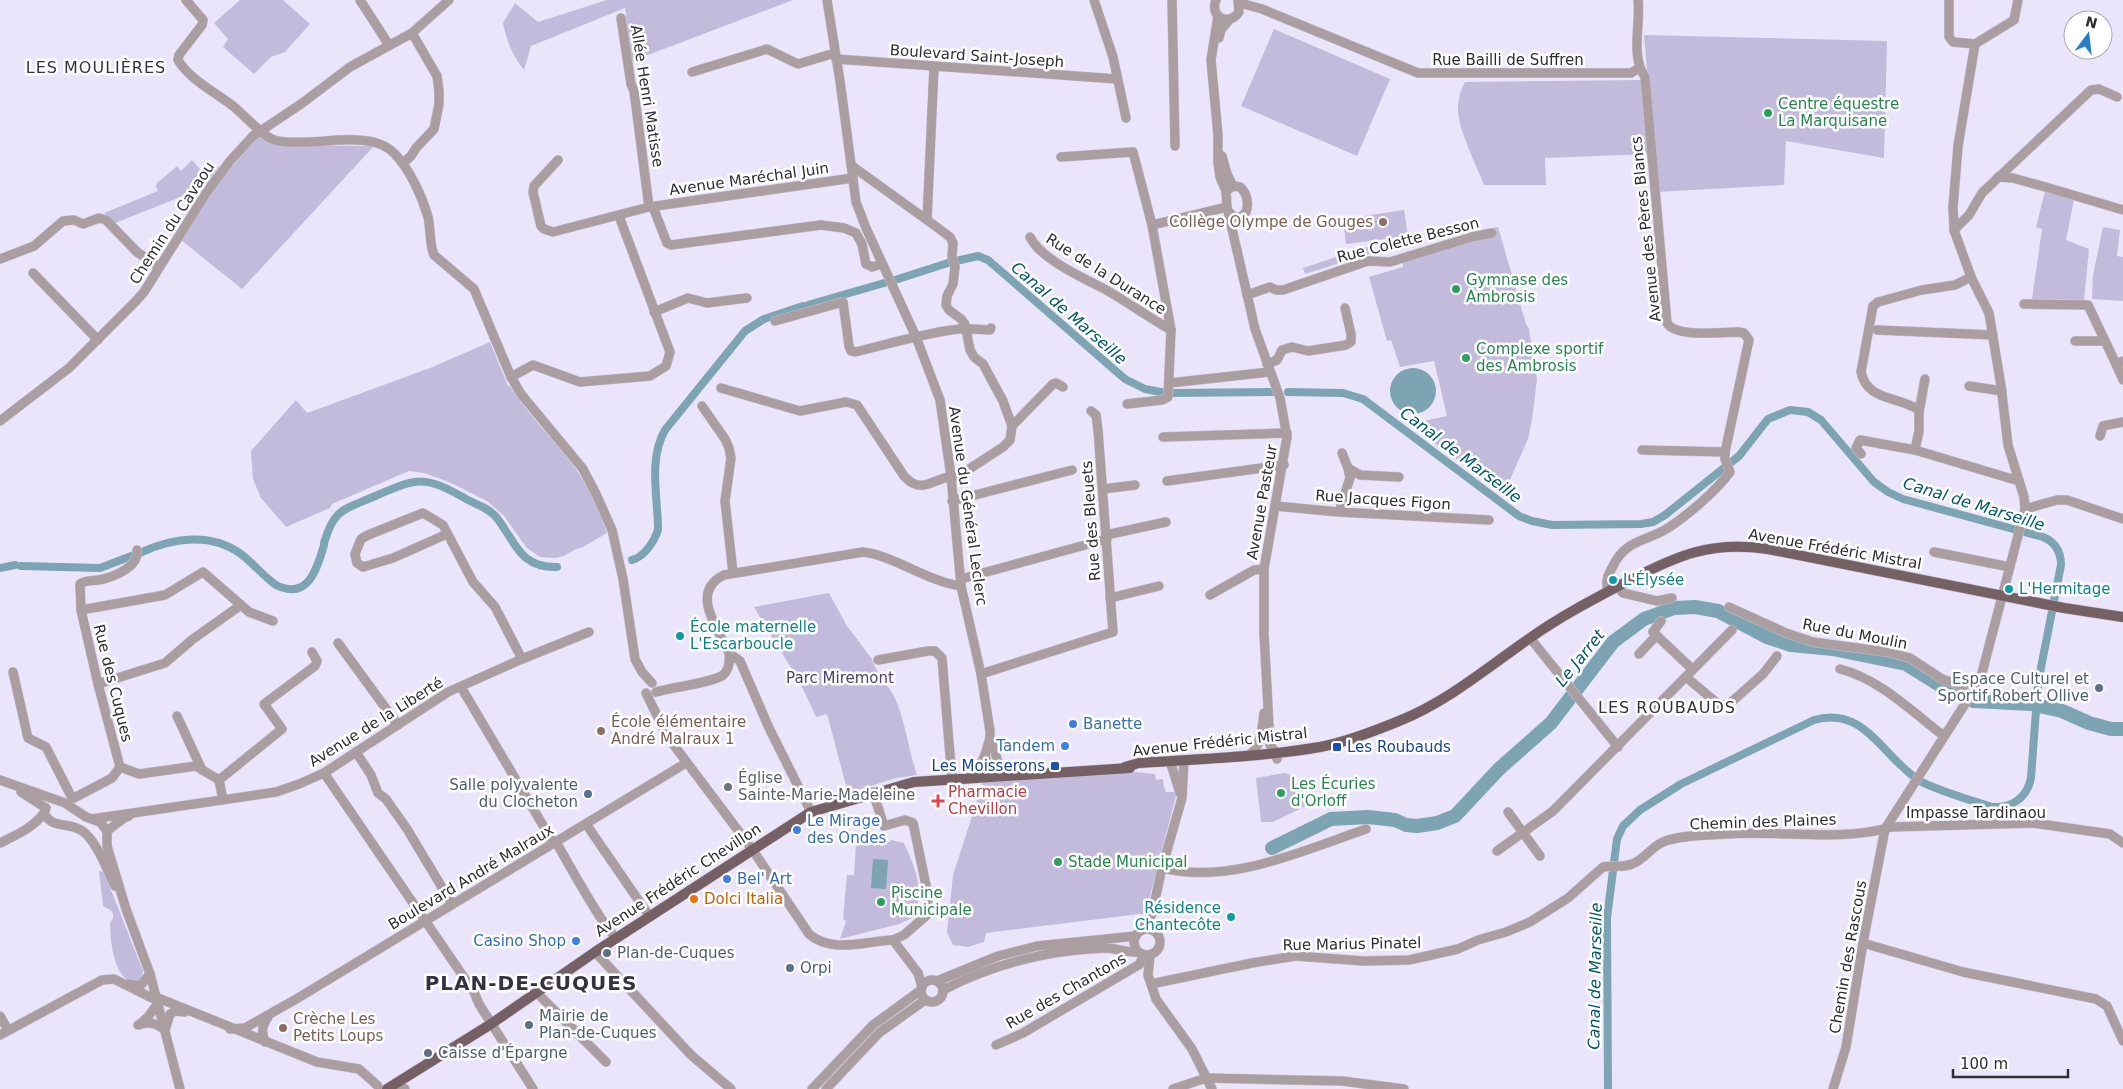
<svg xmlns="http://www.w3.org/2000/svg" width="2123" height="1089" viewBox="0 0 2123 1089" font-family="'DejaVu Sans',sans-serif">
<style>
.green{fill:#c3bbdc}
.water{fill:#7da4b2}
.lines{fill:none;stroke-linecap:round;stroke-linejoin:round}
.canal{stroke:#7da4b2;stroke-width:8}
.river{stroke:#7da4b2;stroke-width:14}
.minor-casing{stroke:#c5c0d4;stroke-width:10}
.major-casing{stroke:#c5c0d4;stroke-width:11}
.minor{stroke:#aa9ea0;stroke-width:9}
.major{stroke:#756164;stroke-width:10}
.leisure-dot{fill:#2e9e5b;stroke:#fff;stroke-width:2}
.education-dot{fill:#8d6e63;stroke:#fff;stroke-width:2}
.culture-dot{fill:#0f9aa8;stroke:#fff;stroke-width:2}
.service-dot{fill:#5c6f8a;stroke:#fff;stroke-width:2}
.shop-dot{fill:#3f7fe0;stroke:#fff;stroke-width:2}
.transit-dot{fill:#1a4fb4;stroke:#fff;stroke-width:2}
.worship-dot{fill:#6b7280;stroke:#fff;stroke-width:2}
.health-dot{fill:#e0444e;stroke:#fff;stroke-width:2}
.food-dot{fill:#e8710a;stroke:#fff;stroke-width:2}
.labels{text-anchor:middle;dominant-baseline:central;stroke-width:5;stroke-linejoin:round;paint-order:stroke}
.street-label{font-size:15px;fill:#2e2c34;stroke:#fff}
.leisure-label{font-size:15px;fill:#27864d;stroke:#fff;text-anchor:start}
.education-label{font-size:15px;fill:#785e54;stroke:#fff;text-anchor:start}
.culture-label{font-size:15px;fill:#0d838f;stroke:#fff;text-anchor:start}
.park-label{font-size:15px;fill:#4f416f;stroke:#fff}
.service-label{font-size:15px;fill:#4e5e75;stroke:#fff;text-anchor:start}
.shop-label{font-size:15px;fill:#366cbe;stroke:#fff;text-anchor:start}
.transit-label{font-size:15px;fill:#164399;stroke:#fff;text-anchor:start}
.worship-label{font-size:15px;fill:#5b616d;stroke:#fff;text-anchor:start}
.health-label{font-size:15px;fill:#be3a42;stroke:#fff;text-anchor:start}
.food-label{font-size:15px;fill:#c56008;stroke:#fff;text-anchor:start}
.neighbourhood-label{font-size:16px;letter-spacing:1px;fill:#363142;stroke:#fff}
.water-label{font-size:16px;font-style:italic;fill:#00566b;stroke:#fff}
.district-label{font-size:20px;font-weight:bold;letter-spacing:1px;fill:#363142;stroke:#fff}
</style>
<rect width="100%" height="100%" fill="#ebe5fc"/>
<!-- green -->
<g class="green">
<path d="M240,0H283L310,24L285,52L271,57L254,74L223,47L228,39L214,23Z"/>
<path d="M607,0H793L632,61L625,8L531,46L524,70C512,55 507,42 503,23L515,3L538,22Z"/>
<path d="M1274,29L1390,79L1357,156L1241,106Z"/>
<path d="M1644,35L1887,41L1884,158L1786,141L1784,185L1657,192Z"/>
<path d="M1643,80L1651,154L1545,158L1546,185H1484C1477,166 1457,127 1458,108C1458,98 1461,90 1465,82Z"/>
<path d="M260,135L279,145L374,146L242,289L181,240L215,186Z"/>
<path d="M192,160L203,173L219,166L206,187L115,223L104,213L158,191L156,187L157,183L177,166L181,171Z"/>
<path d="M2045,191L2074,199L2066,240L2089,249L2084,300L2032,299L2042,229L2036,227Z"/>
<path d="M1404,210L1408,236L1346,244L1343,219Z"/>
<path d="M1498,227L1526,324L1529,329L1537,379L1532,420L1528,439L1505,491L1449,454L1410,424L1447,416L1434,361L1400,367L1391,340L1387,341L1369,277L1403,267V262L1471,241L1469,232Z"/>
<path d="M2103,227L2120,230L2117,256L2123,257V301L2092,299L2093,275Z"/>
<path d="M1370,246L1372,253L1305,274L1303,268Z"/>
<path d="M490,342L508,386H510C527,414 552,437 572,464C588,484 598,509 607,533L581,548L576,549L564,556L556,558L540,557L526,547L504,516L487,501L449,482L424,473L409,471L332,504L330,508L286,527L261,498L253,479L251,451L296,400L307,413L430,368Z"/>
<path d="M829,593L847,626L872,659C875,672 892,688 897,703C906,726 909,752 917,775L896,778L848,793L827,714L816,717C800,677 775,644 754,607Z"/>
<path d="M1136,772L1155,774L1156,780L1163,779L1164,787L1166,792H1175L1176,796L1145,915L1139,914L986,933L984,942L968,947L953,945L947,932L953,875L983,782Z"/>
<path d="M1284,773L1292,775L1310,804L1273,822H1261L1256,778Z"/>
<path d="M891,840L904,843C918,875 921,881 917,916L899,924L840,939L846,921L843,919L847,875H854L856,842H890Z"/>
<path d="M99,871L103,872L107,880L143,971L141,980C114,990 110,939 110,923C117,914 112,910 103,906Z"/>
</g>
<!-- water -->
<g class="water">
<circle cx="1413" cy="391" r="23"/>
<path d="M873,859L888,860L886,889L871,888Z"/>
</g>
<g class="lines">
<!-- canal -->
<g class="canal">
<path d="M956,261L978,256L988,260L1125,379L1145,389L1166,393"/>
<path d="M895,280L951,262"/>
<path d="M808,305L884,283"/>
<path d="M1288,392L1343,393L1363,399L1519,516L1532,521L1552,525L1641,524L1653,522L1665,515L1739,456L1768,419L1790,410L1808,412L1821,420L1874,482L1888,492L1903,499L2043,537C2055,542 2061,551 2061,565L2038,683L2031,778C2027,798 2012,808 1992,807C1973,801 1936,790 1920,781C1883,758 1865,705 1814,720L1681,784L1640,810L1623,826L1617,839L1607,918L1608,1089"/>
<path d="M1171,393L1272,392"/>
<path d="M324,543C334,509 343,510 373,497C419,477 424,475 468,500C478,505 490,509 497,518C516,543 520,568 557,567"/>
<path d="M142,552C173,538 211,532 241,554C253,563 263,576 276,585C308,601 317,569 324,545"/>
<path d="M632,560C644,557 654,542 658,530C658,497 648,460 665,430L745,331L764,319L803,306"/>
<path d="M21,566L100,568L134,555"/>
<path d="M0,568L15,565"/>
</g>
<!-- river -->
<path class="river" d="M1272,848L1331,819L1368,817L1395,820L1406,825L1417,826L1437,823L1455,816L1499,769L1551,723L1613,642L1644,619L1674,608L1695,607L1718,611L1767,637L1791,645L1833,649L1906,664L1943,687L1974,701L2031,704L2062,711L2089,723L2111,729H2123"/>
<defs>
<g id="minor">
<path d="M186,0L203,20L202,25L179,55L178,60C190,80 215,92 233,106C245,116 255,128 267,136C270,139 274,140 278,141C313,148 370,127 395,154C410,170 422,196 428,217C431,230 429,243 434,255L474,289L511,377L521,394L583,469L596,494L612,530L623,579L635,659L642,672L652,683"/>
<path d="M360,0L389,45"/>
<path d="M827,0L840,81L856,202L866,228L916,337L940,400L951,476L961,586L981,674L990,731V738L985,755L989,776"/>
<path d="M1094,0L1113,57L1126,118"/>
<path d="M1172,0L1175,146"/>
<path d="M1216,0C1209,17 1229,27 1239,12L1238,0"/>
<path d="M1949,0V37L1953,42L1975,44"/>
<path d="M1240,3L1262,9L1418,73H1631L1639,68"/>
<path d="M1218,16L1211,60L1218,135V163L1220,177L1226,191"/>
<path d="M621,18L631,84L634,91L649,207"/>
<path d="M1219,38L1221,30L1229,20"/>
<path d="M836,59L1117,79"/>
<path d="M692,72L767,49L798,64L835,53"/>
<path d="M1222,156L1227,174L1233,186"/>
<path d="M1061,157L1133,152L1152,225L1171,330L1168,397L1162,400L1127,404"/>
<path d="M558,160L534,186L533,192L541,226L544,229L553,232L649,207L853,178"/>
<path d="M403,163L411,156L416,148L434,129L439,104V91L437,76L412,33"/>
<path d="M1998,177L2013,178L2049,188L2123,210"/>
<path d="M653,207L667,243L671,245L821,225L844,228L856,233L862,244L866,264L872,267L882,264"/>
<path d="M1229,212L1233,216L1240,218L1246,212C1249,203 1247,193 1240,187L1233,186L1226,191L1227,207L1255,329L1280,398L1287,437L1264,569V633L1270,745L1276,753L1277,759"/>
<path d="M927,220L934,67"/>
<path d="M1152,225L1227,207"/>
<path d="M1954,230L1969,215L1982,193L2091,90L2099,89L2117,97"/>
<path d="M1030,237C1041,260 1086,279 1108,291C1130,304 1150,318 1171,330"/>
<path d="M0,259L34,246L63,221L74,220L83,224L99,218L106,220L137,252L159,267"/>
<path d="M33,273L98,340"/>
<path d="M1247,295L1270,287L1276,290H1283L1368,261L1390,262L1472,237L1492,233"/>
<path d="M2024,304L2088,305L2116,364L2123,361"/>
<path d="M654,312L688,298L707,303L747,298"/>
<path d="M775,321L843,302L849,346L851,351L855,352C889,344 924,333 959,329C968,328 980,330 990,330L991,328"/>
<path d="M1877,330L1993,335"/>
<path d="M2075,341H2104"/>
<path d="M1267,364L1277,360L1282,350L1292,347L1308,351L1346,345L1351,342V334L1345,308"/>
<path d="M2116,364L2123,380"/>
<path d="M511,377L533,365L580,382L650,376L666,366L670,352L619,216"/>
<path d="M1170,383L1269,372"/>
<path d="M1969,386L2002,391"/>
<path d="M721,388L800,411L846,402L857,405L904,476C924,498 935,474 957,477L1003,447L1010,440L1012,426L1003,401L990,377L983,364L974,357L970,350L965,324L961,319L949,310L946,305L947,296L953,284L955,267L952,256L953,243L950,237L927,220L852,166"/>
<path d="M702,406L725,439L729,448L731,458L725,501L733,573"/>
<path d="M1919,412L1925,379"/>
<path d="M0,421L69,368L136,301L144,292L206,193L230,161L253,136L301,104L350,67L412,33L449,0"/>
<path d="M1012,426L1053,384L1056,383L1063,387"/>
<path d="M2100,436L2103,426L2123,422"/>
<path d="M1163,437L1287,433"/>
<path d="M1642,450L1725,452"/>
<path d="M1915,450L2019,481"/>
<path d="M1342,453L1348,468"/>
<path d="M1861,454L1856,448L1860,440L1915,450L1919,431V410C1898,396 1867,401 1861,372L1873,306L1878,302L1922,290L1955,285L1971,277"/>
<path d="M1167,481L1284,465"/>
<path d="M1103,489L1135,485"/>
<path d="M952,501L1072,470"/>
<path d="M1275,506L1339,512L1489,520"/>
<path d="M2025,509L2057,500H2067L2123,519"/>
<path d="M1339,512L1350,478L1348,468L1360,475L1399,477"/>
<path d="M447,534L393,558L363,567L357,563L355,554L361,539L368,535L423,513L443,525L473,582L495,607L522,659"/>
<path d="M1106,535L1166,522"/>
<path d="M1934,552L2010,567"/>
<path d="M961,579L1107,539"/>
<path d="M1617,586L1623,593L1657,601L1672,598"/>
<path d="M1608,591C1605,581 1608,575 1613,566C1626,539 1646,542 1668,528C1688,515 1716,491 1730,472L1725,459V452L1749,340L1744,333L1738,332C1721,332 1676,338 1667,323L1645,77C1630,55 1641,25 1638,0"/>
<path d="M1210,595L1254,570L1264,569"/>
<path d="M1110,598L1159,586"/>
<path d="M1729,607L1786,633L1813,642L1887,652L1910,658L1942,679L1974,690"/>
<path d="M81,610L80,584C85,580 92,581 99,580C114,577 139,567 137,550"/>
<path d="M1661,621L1653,632L1692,669"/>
<path d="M1530,638L1618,747"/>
<path d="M338,643L398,725"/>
<path d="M729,653L740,661L769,728L811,812"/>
<path d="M1639,654L1656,636"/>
<path d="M878,660L928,651H935L942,658L952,779"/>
<path d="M1840,669C1880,679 1912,712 1944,736"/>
<path d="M13,672L28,738L46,747L71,796L74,798L112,778L120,767L139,774L196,766L219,780"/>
<path d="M981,674L1113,632L1098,430L1096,415L1091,411"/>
<path d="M1686,677L1717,703L1721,705H1728L1763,674L1777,656"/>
<path d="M98,684L165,663L193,639L241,605"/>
<path d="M461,687L554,844"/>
<path d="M656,692C669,688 715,682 723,675C729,670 730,661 729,653C718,628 689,592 724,575L863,552C895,556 926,581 961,586"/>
<path d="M646,693L667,736L752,849L809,934C832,954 865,941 893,940L918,973L922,987"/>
<path d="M177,716L202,770"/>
<path d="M990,738C996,751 996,763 1004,775"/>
<path d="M356,752L371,775L378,793L386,799L407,829L452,904"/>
<path d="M1250,754C1262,746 1262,727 1264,713"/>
<path d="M1170,761L1180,793"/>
<path d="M120,767L98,684L81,610L165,595L203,572L249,612L273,621"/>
<path d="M324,773L474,992L479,1004L533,1089"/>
<path d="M974,777L985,755"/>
<path d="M0,780L65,803L86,817L100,822L107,831V846L126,909L150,974L180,1089"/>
<path d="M21,792L46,808L44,813C52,829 67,822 81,830C96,839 107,870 115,886"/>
<path d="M873,792L884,826L905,820L913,823L928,895L927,915L904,935L893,940"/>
<path d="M223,800L219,780L282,729L264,704L315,666L317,661L312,652"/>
<path d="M1508,812L1540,856"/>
<path d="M92,819L276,792L299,784L324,773L448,692L522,659L589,632"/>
<path d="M586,824L650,917"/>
<path d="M107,831L124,818L129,816"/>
<path d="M556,842C566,859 605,931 617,938"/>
<path d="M0,843C16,835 33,828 44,813"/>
<path d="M1497,851L1553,811L1732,630"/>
<path d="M1162,868C1229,885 1302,851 1366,829"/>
<circle cx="1147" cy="942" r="13"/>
<path d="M1142,930L1152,914L1162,868L1182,798L1184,760"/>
<path d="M1863,943L1963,972L2096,999L2107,1006L2123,1041"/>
<path d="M595,952L691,1055L731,1089"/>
<path d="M1150,955L1148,975L1156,999L1192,1049L1212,1089"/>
<circle cx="932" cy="991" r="11"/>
<path d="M937,981L998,956L1037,946L1136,936"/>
<path d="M128,984L140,986L150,974"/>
<path d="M1151,984L1252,963L1295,956L1364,961L1409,960L1458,949L1478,940L1506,932L1530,922L1568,898L1603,867C1613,865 1622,868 1632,864C1644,860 1651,847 1663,842C1679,835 1709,835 1727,834C1777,830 1844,842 1891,827L2033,823L2110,834L2123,843"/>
<path d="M943,990C993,964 1048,950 1105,948C1117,948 1127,953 1138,952"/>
<path d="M537,993L606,1062"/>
<path d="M0,1016L8,1030"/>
<path d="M140,1024L148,1017L158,1003"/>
<path d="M138,1025C149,1021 156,1023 165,1030L170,1014L175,1011L185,1012"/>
<path d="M230,1029L245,1028L298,998L686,763"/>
<path d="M0,1035L102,980L114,979L152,998H158L317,1062L359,1069L378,1086"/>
<path d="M265,1042C261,1032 262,1026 268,1017"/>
<path d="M996,1045L1023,1033L1140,964L1143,955"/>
<path d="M397,1083L405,1089"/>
<path d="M812,1089L873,1025L921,990"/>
<path d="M826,1089L879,1033L925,1000"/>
<path d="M1173,1089L1206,1078L1342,1081L1404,1089"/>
<path d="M1833,1089L1846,1047L1863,943L1885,829L1972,693L1982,673L2025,509L2024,497L2008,445L2001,386L1989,313L1971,277L1954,230L1953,207L1958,146L1975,44L2014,20L2018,0"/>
</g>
<g id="major">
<path d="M1125,767L1139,763C1199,759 1261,757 1320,747C1343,743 1377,730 1399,721C1447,702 1488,667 1530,638C1561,616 1594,599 1628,581C1678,555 1710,541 1768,549L2064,608L2123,617"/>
<path d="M387,1089L491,1024L595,952L811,812L914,782L1130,768"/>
</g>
</defs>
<!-- minor casing -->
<use href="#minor" class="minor-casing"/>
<!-- major casing -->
<use href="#major" class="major-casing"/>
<!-- minor -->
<use href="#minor" class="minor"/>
<!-- major -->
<use href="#major" class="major"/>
</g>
<!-- markers -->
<g class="leisure-dot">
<circle cx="1768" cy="113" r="5"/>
<circle cx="1456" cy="289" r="5"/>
<circle cx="1466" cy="358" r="5"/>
<circle cx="1281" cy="793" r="5"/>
<circle cx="1058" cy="862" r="5"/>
<circle cx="881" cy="902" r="5"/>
</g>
<g class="education-dot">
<circle cx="1383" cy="222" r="5"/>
<circle cx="601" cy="731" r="5"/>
<circle cx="283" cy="1028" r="5"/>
</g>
<g class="culture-dot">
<circle cx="1613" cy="580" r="5"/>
<circle cx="2009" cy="589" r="5"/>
<circle cx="680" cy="636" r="5"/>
<circle cx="1231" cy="917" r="5"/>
</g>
<g class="service-dot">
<circle cx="2099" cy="688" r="5"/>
<circle cx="588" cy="794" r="5"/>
<circle cx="607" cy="953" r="5"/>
<circle cx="790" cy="968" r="5"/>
<circle cx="529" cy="1025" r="5"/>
<circle cx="428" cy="1053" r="5"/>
</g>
<g class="shop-dot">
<circle cx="1073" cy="724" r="5"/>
<circle cx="1065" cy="746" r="5"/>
<circle cx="797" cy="830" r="5"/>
<circle cx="727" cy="879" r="5"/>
<circle cx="576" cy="941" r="5"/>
</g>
<g class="transit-dot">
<rect x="1332" y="742" width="10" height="10" rx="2.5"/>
<rect x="1050" y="761" width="10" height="10" rx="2.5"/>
</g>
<circle class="worship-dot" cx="728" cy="787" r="5"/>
<path class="health-dot" d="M935.5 793.5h5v5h5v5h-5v5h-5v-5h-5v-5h5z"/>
<circle class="food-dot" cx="694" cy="899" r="5"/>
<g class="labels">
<!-- street labels -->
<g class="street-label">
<text transform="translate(977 56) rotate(4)">Boulevard Saint-Joseph</text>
<text x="1508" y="60">Rue Bailli de Suffren</text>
<text transform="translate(647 96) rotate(81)">Allée Henri Matisse</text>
<text transform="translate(749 179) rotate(-8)">Avenue Maréchal Juin</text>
<text transform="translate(172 223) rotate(-57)">Chemin du Cavaou</text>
<text transform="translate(1646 229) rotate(-96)">Avenue des Pères Blancs</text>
<text transform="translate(1408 240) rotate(-14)">Rue Colette Besson</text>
<text transform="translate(1106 274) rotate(32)">Rue de la Durance</text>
<text transform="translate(1383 500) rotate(4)">Rue Jacques Figon</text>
<text transform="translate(1262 502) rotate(-80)">Avenue Pasteur</text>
<text transform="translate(968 506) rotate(82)">Avenue du Général Leclerc</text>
<text transform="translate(1091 521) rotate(-94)">Rue des Bleuets</text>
<text transform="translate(1835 549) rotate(10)">Avenue Frédéric Mistral</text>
<text transform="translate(1855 634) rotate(11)">Rue du Moulin</text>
<text transform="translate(113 683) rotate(76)">Rue des Cuques</text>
<text transform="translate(376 722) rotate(-32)">Avenue de la Liberté</text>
<text transform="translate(1220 742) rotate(-6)">Avenue Frédéric Mistral</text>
<text x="1976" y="813">Impasse Tardinaou</text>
<text transform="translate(1763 822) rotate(-2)">Chemin des Plaines</text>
<text transform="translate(471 877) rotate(-31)">Boulevard André Malraux</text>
<text transform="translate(678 880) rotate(-33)">Avenue Frédéric Chevillon</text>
<text transform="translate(1352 944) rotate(-1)">Rue Marius Pinatel</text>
<text transform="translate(1848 957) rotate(-80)">Chemin des Rascous</text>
<text transform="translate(1066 991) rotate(-30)">Rue des Chantons</text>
</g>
<!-- leisure labels -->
<g class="leisure-label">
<text x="1778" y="104">Centre équestre<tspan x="1778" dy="17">La Marquisane</tspan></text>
<text x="1466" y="280">Gymnase des<tspan x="1466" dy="17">Ambrosis</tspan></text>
<text x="1476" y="349">Complexe sportif<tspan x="1476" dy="17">des Ambrosis</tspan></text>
<text x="1291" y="784">Les Écuries<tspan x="1291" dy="17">d'Orloff</tspan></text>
<text x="1068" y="862">Stade Municipal</text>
<text x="891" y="893">Piscine<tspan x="891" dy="17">Municipale</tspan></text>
</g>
<!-- education labels -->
<g class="education-label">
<text x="1373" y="222" text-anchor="end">Collège Olympe de Gouges</text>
<text x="611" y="722">École élémentaire<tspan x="611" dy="17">André Malraux 1</tspan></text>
<text x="293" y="1019">Crèche Les<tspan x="293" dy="17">Petits Loups</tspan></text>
</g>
<!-- culture labels -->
<g class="culture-label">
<text x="1623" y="580">L'Élysée</text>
<text x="2019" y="589">L'Hermitage</text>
<text x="690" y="627">École maternelle<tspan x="690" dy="17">L'Escarboucle</tspan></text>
<text x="1221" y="908" text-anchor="end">Résidence<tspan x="1221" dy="17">Chantecôte</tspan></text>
</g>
<!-- park labels -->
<g class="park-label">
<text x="840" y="678">Parc Miremont</text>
</g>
<!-- service labels -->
<g class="service-label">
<text x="2089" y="679" text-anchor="end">Espace Culturel et<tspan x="2089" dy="17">Sportif Robert Ollive</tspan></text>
<text x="578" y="785" text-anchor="end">Salle polyvalente<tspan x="578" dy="17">du Clocheton</tspan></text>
<text x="617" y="953">Plan-de-Cuques</text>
<text x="800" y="968">Orpi</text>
<text x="539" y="1016">Mairie de<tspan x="539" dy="17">Plan-de-Cuques</tspan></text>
<text x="438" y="1053">Caisse d'Épargne</text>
</g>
<!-- shop labels -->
<g class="shop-label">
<text x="1083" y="724">Banette</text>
<text x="1055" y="746" text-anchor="end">Tandem</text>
<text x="807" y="821">Le Mirage<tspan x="807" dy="17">des Ondes</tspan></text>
<text x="737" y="879">Bel' Art</text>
<text x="566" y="941" text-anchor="end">Casino Shop</text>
</g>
<!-- transit labels -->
<g class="transit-label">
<text x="1347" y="747">Les Roubauds</text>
<text x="1045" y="766" text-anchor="end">Les Moisserons</text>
</g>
<!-- worship labels -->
<g class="worship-label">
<text x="738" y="778">Église<tspan x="738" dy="17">Sainte-Marie-Madeleine</tspan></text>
</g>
<!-- health labels -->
<g class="health-label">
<text x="948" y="792">Pharmacie<tspan x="948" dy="17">Chevillon</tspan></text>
</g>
<!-- food labels -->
<g class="food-label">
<text x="704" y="899">Dolci Italia</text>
</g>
<!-- neighbourhood labels -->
<g class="neighbourhood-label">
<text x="96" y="67">LES MOULIÈRES</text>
<text x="1667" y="707">LES ROUBAUDS</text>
</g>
<!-- water labels -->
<g class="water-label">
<text transform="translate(1069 313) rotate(41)">Canal de Marseille</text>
<text transform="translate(1461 455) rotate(37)">Canal de Marseille</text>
<text transform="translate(1974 504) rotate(17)">Canal de Marseille</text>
<text transform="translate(1580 658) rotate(-51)">Le Jarret</text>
<text transform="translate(1595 976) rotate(-89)">Canal de Marseille</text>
</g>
<!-- district labels -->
<g class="district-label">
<text x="531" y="983">PLAN-DE-CUQUES</text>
</g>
</g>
<!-- north arrow -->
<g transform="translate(2088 35) rotate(15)"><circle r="24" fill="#ffffff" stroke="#ababae"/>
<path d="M0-4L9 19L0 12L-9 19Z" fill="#287dcb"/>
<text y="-8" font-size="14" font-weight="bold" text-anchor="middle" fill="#2e2c34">N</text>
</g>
<!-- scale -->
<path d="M1953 1069v8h115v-8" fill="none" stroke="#2e2c34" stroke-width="2.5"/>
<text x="1960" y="1069" font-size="15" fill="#2e2c34" stroke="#ffffff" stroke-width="4" paint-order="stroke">100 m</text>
</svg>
